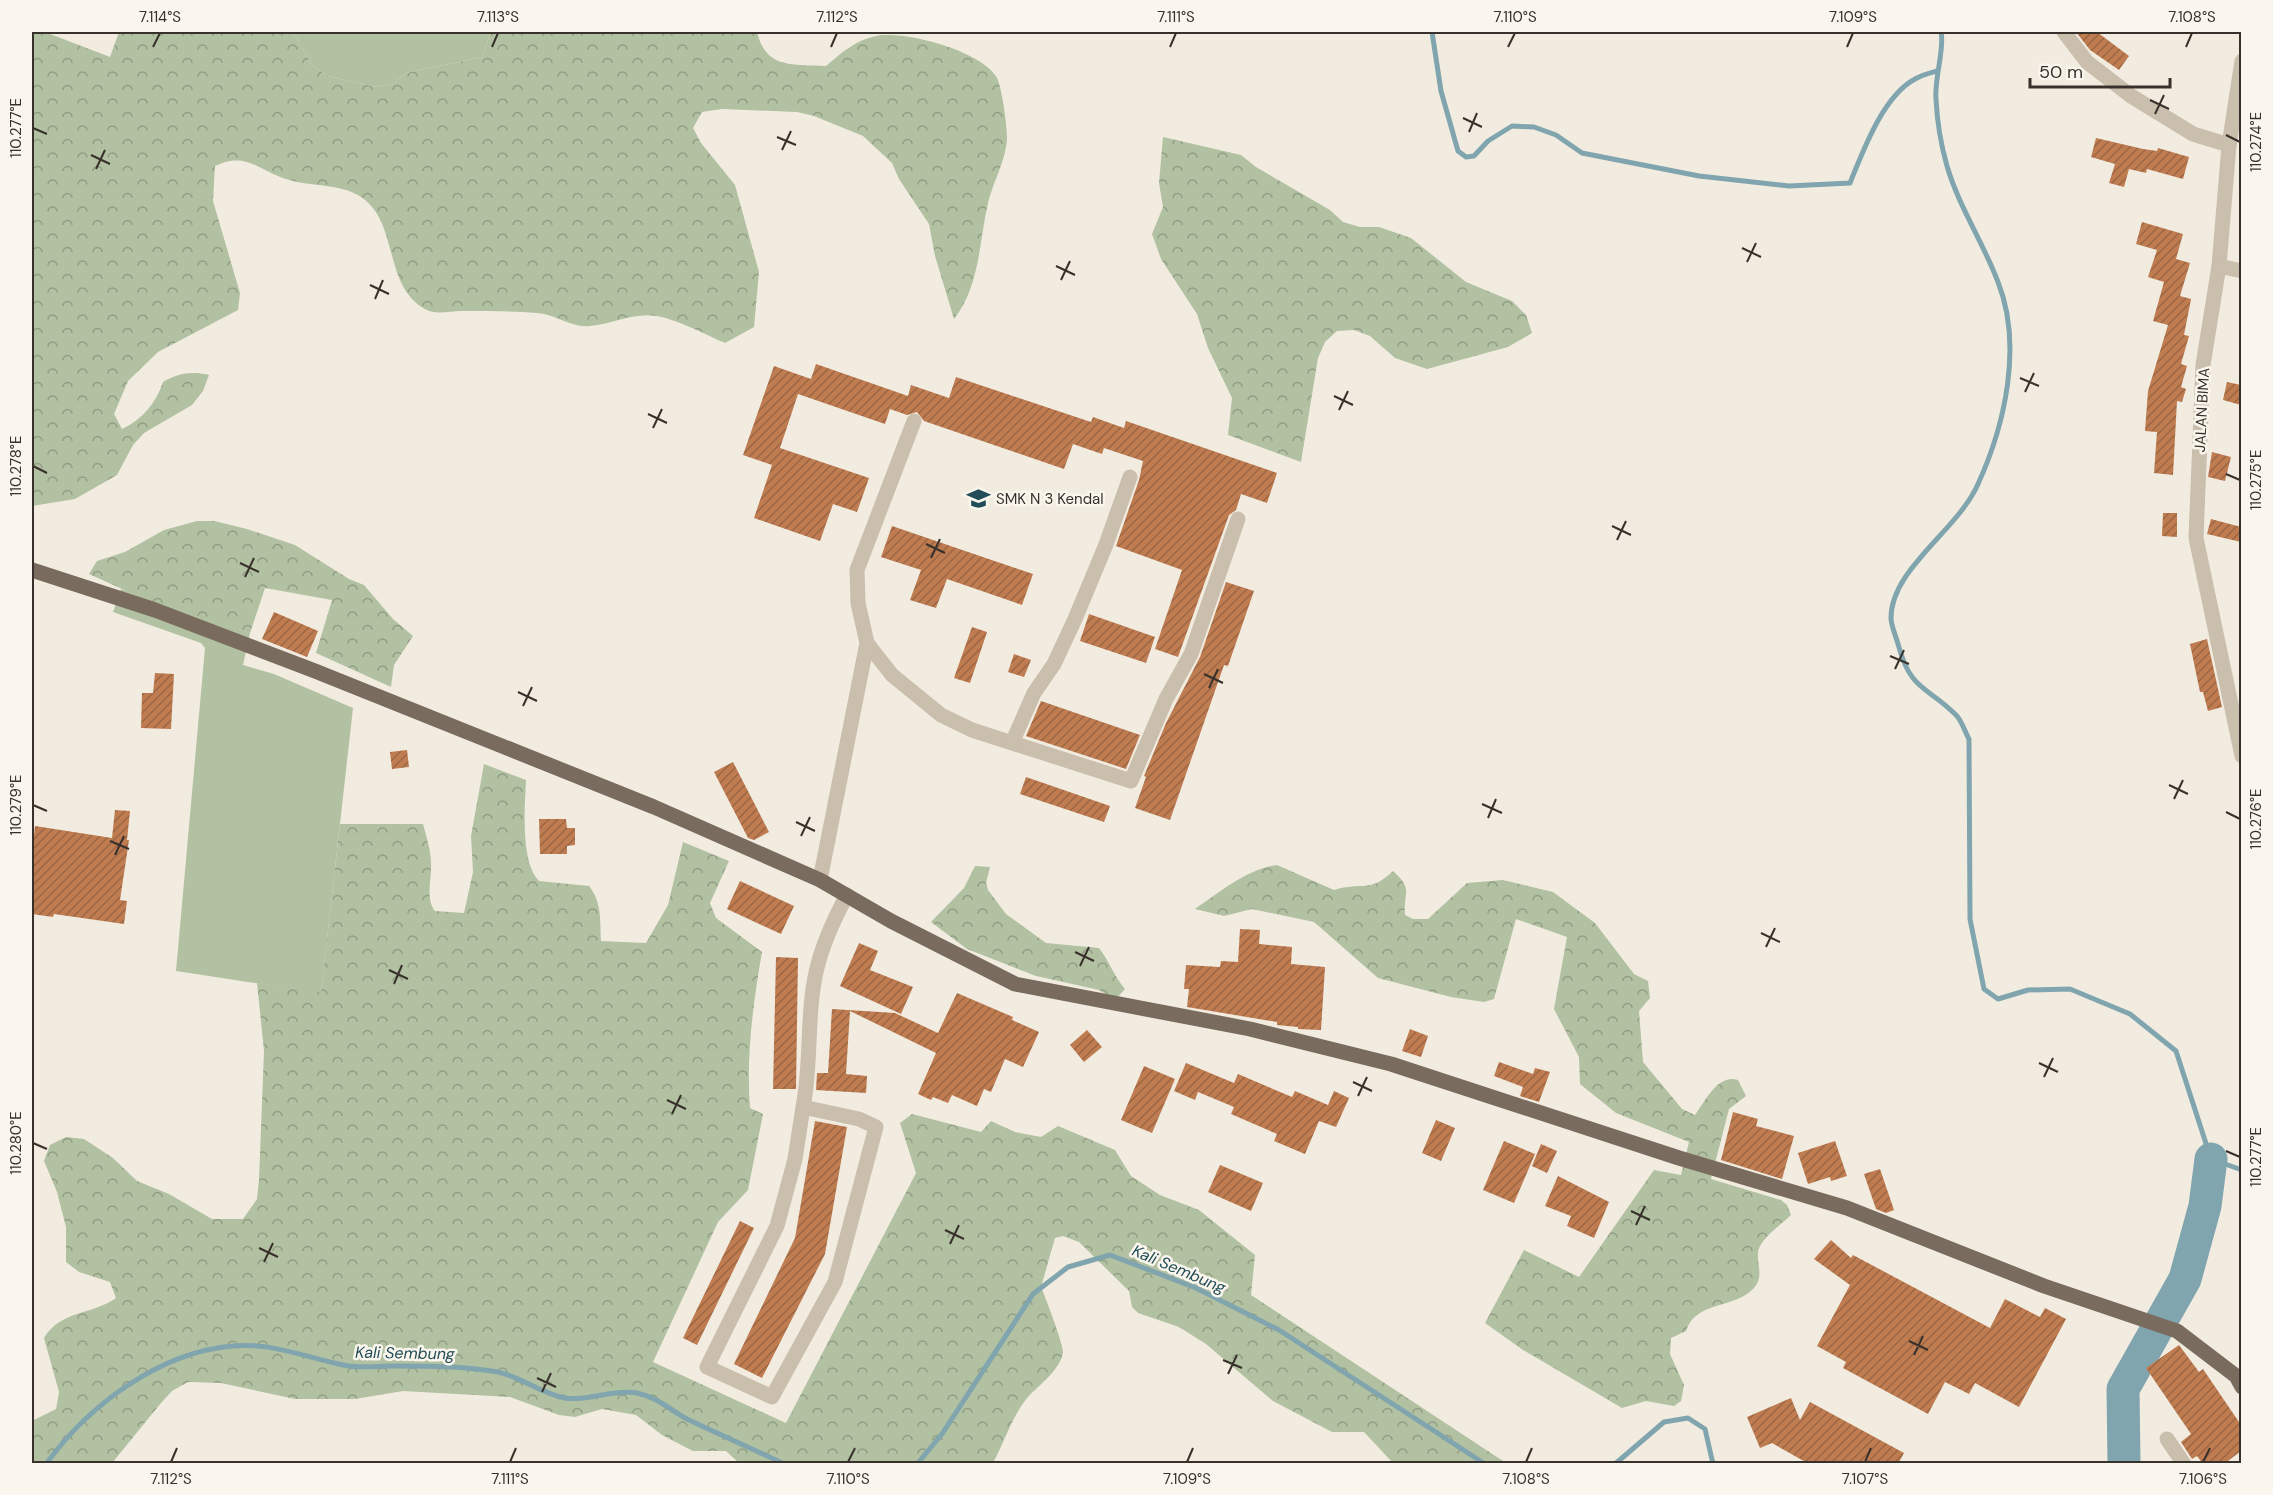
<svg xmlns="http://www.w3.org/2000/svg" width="2273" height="1495" viewBox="0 0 2273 1495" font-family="'DM Sans',sans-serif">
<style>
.grass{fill:#b1c1a1}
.forest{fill:url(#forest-crowns)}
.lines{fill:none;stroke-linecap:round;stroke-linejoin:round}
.stream{stroke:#81a5ae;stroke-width:5}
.river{stroke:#81a5ae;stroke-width:33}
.building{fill:url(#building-hatch)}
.minor{stroke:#cabead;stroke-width:15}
.major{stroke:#796b5d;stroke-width:15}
.ticks{fill:none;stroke:#38312b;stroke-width:2}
.labels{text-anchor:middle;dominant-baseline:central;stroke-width:5;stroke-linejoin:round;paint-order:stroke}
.street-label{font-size:15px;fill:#38312b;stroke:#faf6ed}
.poi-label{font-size:15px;fill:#38312b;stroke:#faf6ed;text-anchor:start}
.water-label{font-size:16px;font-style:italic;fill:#224d58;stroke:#faf6ed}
.neatline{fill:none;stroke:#38312b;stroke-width:2}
.ticks-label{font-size:15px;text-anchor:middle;fill:#38312b}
</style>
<defs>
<pattern id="forest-crowns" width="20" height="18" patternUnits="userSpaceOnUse" patternTransform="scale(1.5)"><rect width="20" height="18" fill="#b1c1a1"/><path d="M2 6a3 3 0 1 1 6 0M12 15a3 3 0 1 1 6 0" fill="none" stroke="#919d83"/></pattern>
<pattern id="building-hatch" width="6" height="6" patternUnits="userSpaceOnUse" patternTransform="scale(1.5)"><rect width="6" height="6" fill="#bf7c51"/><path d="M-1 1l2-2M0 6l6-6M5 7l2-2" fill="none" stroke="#9c6643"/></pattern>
</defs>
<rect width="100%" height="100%" fill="#f2ece0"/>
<!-- grass -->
<g class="grass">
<path d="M293,32H491L482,57L406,73L392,84L376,87L327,76L312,65Z"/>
<path d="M121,589L250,633L243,665L274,674L353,708L321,993L176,971L205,648L201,643L113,612Z"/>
</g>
<!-- forest -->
<g class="forest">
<path d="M32,32H45L110,57L119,32H293L312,65L327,76L376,87L392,84L406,73L482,57L491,32H757C766,70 794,64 826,66C841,53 856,40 876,36C904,30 983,51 997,78C1002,88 1007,125 1007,137C1007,158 993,182 988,203C979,242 980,286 954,319L935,256L929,224L899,179L892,163L863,136L814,116L797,112L722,109L702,112L693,128L701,143L735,185L759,272L754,327L725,343C704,334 679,320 657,316C634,312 612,324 590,326C571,328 555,314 537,313C513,311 489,311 465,311C451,310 437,316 425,309C383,286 399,222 361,197C340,183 310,187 286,179C258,170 246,151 215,166L213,201L240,293L238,310L158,352L128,381L114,414L122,429C142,420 156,403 163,382C179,373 190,371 209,375L203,391L192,405L144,433L133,445L117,475L75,499L32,506Z"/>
<path d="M1163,137L1241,155L1256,167L1330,210L1343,222L1360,227H1379L1411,238L1466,282L1512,301L1526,315L1532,333L1508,347L1427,369L1395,358L1370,336L1354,330L1337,331L1325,342L1318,358L1301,462L1228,435L1232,398L1208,348L1197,314L1161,259L1152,234L1163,207L1159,183Z"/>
<path d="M197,521H214L247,529L295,545L349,579L364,585L393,619L413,636L394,665L391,687L316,653L332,600L265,588L250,633L142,598L89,574L97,561L125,552L164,530Z"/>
<path d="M484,764L526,780C525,806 520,861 539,881L589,886C602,902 600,921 601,941L646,943L668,905L683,842L729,861L710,903L716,918L762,952C753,1004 746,1056 750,1108L763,1114L748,1190L718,1222L653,1362L786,1423L916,1173L900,1123L912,1114L981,1132L991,1121L1015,1132L1041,1137L1058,1126L1115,1150L1131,1176L1160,1195L1199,1210L1255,1255L1251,1295L1506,1463H1393L1364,1432H1332L1273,1401L1206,1344L1179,1327L1138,1313L1132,1307L1129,1291L1079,1242L1063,1236L1055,1238L1041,1287C1045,1296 1064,1346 1063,1353C1059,1371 1040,1384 1028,1397C1013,1414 1004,1443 993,1463H739L726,1451H693L662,1435L636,1415L602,1409L575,1417L559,1415L510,1397L403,1391L355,1399H295L221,1383L188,1382L172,1391L161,1403L112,1463H32V1421L56,1409L59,1392L44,1338C61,1310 92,1315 116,1298L110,1282L79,1272L66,1262V1227L57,1192L44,1161L50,1145L66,1137L84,1139L113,1158L137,1181L169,1194L212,1219H243L257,1199L259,1180L264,1051L257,983L321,992L340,824H423C426,836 431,850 431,863C432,878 425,899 435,911L464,913L473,872L471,836Z"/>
<path d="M1277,865L1334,890C1363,881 1369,894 1393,871C1414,890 1403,891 1405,915L1413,919H1428L1467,883L1503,880L1553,892L1595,923L1634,974L1648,981L1650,998L1639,1011L1643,1062L1682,1109L1695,1115C1706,1100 1718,1074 1738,1080L1746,1096L1729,1109L1711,1179L1781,1200L1787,1205L1791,1215C1782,1224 1758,1240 1758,1253C1757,1266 1764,1276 1754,1288C1736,1309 1696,1300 1686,1331L1671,1338L1670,1354L1684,1385L1681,1401L1674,1406L1646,1401L1622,1408L1523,1350L1485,1323L1524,1250L1579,1277L1654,1170L1681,1175L1689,1142L1616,1113L1580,1084L1579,1057L1554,1009L1567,937L1516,919L1494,999L1484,1002L1451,997L1378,978L1314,922L1252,909L1224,916L1195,909C1220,892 1247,869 1277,865Z"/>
<path d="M975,866L990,867L986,883L988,890L1006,914L1046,943L1099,948C1109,961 1114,976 1125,989L1115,1000L1099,990L1036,976L967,949L931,922L964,888Z"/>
</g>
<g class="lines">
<!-- stream -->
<g class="stream">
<path d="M1432,32L1441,91L1458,151L1466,157L1474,156L1488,141L1512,126L1534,127L1556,135L1582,153L1699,176L1789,186L1850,183C1863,151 1883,96 1915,79C1922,75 1930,73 1937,71"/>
<path d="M1941,32C1945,48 1934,79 1936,99C1937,120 1941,145 1947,166C1959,207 1983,242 1998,282C2023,345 2005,425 1978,484C1958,530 1891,569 1891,618C1891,626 1896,636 1898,644C1911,692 1926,685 1956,715C1962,721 1965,732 1969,739L1970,919L1984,989L1998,999L2028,990L2070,989L2130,1014L2176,1051L2211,1159L2242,1170"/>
<path d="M46,1464C88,1406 159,1352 233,1346C273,1342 309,1359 348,1366C363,1368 379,1366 394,1366C429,1366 463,1366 498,1372C521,1377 542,1394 565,1398C584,1402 613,1389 637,1393C657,1397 669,1409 685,1418C718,1434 751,1448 784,1464"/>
<path d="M917,1464L942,1434L1033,1294L1068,1267L1110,1255L1196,1288L1279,1330L1485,1464"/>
<path d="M1615,1464L1664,1422L1688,1418L1705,1429L1713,1464"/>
</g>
<!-- river -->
<path class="river" d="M2124,1464L2123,1389L2185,1279L2205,1206L2211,1159"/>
</g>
<!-- building -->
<g class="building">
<path d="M2076,32H2097L2129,56L2119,70L2090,50Z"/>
<path d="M2096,138L2143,149L2157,151L2158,148L2189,157L2183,179L2147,169L2146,173L2129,169L2124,187L2109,183L2115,164L2091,157Z"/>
<path d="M2142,222L2183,234L2176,259L2190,263L2180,296L2191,299L2184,335L2189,336L2181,364L2187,366L2181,387L2186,389L2182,402L2177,401L2173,475L2154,473L2157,432L2145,431L2148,391L2168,325L2153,321L2164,282L2148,277L2157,250L2136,244Z"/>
<path d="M816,364L908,396L911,385L949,398L956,377L1091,422L1093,417L1124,428L1126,421L1277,473L1267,503L1241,494L1236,510L1229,515L1178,657L1155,649L1182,570L1116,546L1139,480L1143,461L1104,448L1102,454L1073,444L1064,469L924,421L917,412L907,415L890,409L885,424L798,394L780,448L869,478L857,512L833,504L820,541L754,518L772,465L743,455L774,366L811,379Z"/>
<path d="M2227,382L2241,385V405L2223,400Z"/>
<path d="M2212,452L2231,457L2225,481L2208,477Z"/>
<path d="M2163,513H2177V537L2162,536Z"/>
<path d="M2211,519L2241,527V542L2207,534Z"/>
<path d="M892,526L1033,574L1022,605L947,579L936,608L910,600L921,570L881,557Z"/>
<path d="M1226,582L1254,591L1228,666L1224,665L1170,820L1135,808L1146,777L1144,776L1166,723L1200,657Z"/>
<path d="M274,612L318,631L307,657L262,639Z"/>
<path d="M1089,614L1155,637L1146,663L1080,641Z"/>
<path d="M972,627L987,632L970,683L954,678Z"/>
<path d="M2207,639L2222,707L2208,711L2203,692H2200L2190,644Z"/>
<path d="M1014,654L1031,660L1024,677L1008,672Z"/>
<path d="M155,673L174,674L171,729L141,728L142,693H153Z"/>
<path d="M1041,701L1140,735L1126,769L1026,736Z"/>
<path d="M407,750L409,767L392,769L390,752Z"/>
<path d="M733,762L769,832L754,840L748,838L714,772Z"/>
<path d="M1026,777L1110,806L1104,822L1020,794Z"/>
<path d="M115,810L130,811L127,840H129L120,900L127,901L124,924L54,914L53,917L32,914V854L35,826L112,838Z"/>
<path d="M539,819H566L567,828H575V845L567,846V854H540Z"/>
<path d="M740,881L794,906L781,934L727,909Z"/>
<path d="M1240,929L1260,930L1259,944L1292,947L1291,964L1325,967L1321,1030L1298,1029V1027L1277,1025V1022L1187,1007L1189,989H1184L1186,965L1220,967L1221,961L1238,962Z"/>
<path d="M859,943L878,951L870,970L913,987L901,1014L840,986Z"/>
<path d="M776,957L798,958L796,1089H773Z"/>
<path d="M957,993L1013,1017L1012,1020L1039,1032L1023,1067L1005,1059L991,1092L984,1089L977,1106L952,1095L948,1103L933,1097L931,1100L918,1094L936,1053L850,1011L846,1074L867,1076L866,1093L816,1090L817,1073H828L832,1009L895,1013L938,1033Z"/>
<path d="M1410,1029L1428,1036L1421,1057L1402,1051Z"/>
<path d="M1087,1030L1102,1047L1084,1062L1070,1045Z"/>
<path d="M1499,1062L1533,1074L1535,1068L1550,1072L1539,1102L1520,1096L1523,1087L1494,1076Z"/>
<path d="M1186,1063L1234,1083L1238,1074L1292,1097L1295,1091L1328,1105L1334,1091L1349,1098L1336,1127L1319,1121L1305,1154L1274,1141L1277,1134L1231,1114L1234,1107L1198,1092L1195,1100L1174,1091Z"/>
<path d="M1144,1066L1175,1079L1152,1133L1121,1120Z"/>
<path d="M1733,1112L1758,1119L1756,1126L1794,1136L1782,1179L1721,1160Z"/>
<path d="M1436,1120L1455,1128L1441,1161L1422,1153Z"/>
<path d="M815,1121L847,1127L825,1254L762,1378L734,1364L795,1238Z"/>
<path d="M1504,1141L1535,1154L1514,1203L1483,1190Z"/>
<path d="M1835,1141L1847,1176L1831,1181L1830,1177L1808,1184L1798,1153Z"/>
<path d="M1541,1144L1557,1151L1547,1173L1532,1166Z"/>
<path d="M1220,1165L1263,1183L1251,1211L1208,1192Z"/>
<path d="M1880,1169L1894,1210L1886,1213L1876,1209L1864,1174Z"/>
<path d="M1558,1176L1609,1202L1594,1238L1567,1226L1571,1216L1545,1206Z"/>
<path d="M740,1221L754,1228L697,1345L683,1338Z"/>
<path d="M1831,1240L1851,1258L1853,1255L1990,1328L2005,1299L2040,1317L2045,1308L2066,1319L2019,1407L1975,1383L1969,1394L1945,1382L1928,1414L1843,1368L1846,1362L1817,1346L1850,1285L1814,1259Z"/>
<path d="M2179,1345L2199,1372L2203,1369L2241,1425V1451L2224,1464H2203L2197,1456L2192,1459L2181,1442L2191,1434L2146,1368Z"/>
<path d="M1791,1398L1800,1420L1810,1402L1904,1453L1898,1464H1809L1772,1443L1760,1448L1747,1417Z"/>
</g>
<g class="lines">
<!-- minor -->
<g class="minor">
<path d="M2064,32L2087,62L2131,96L2193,134L2229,145"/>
<path d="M2242,61L2229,145L2219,266L2203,365L2196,538L2242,756"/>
<path d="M2219,266L2242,271"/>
<path d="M867,643L892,675L941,715L972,730L1131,781L1166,699L1191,654L1238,519"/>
<path d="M1012,743L1034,693L1054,664L1075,619L1105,547L1130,477"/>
<path d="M820,880L867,643L858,603L857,570L914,421"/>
<path d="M803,1107L795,1159L777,1226L707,1367L772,1397L835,1282L876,1127L859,1119L803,1107C812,1061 806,1013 817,968C823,943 834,919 847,895"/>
<path d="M2167,1439L2184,1464"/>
</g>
<!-- major -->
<path class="major" d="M32,570L155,610L315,671L654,807L820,880L891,921L1015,984L1250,1029L1391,1064L1679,1158L1847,1208L2044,1286L2177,1331L2236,1376L2242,1387"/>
</g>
<!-- ticks -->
<path class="ticks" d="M153,47L160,33M492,47L498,33M831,47L837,33M1170,47L1176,33M1508,47L1515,33M1847,47L1853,33M2186,47L2192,33M2150,100L2169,109M2155,114L2164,95M1463,118L1482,127M33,128L47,134M1469,132L1477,113M2226,135L2240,142M777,137L796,145M782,150L791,131M91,155L110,164M96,169L105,150M1742,248L1761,257M1747,262L1756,243M1056,266L1075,275M1061,280L1070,261M370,285L389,294M375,299L383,280M2020,378L2039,386M2025,392L2034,373M1334,396L1353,405M1339,410L1348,391M648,414L667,423M653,428L662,409M33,466L47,473M2226,474L2240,480M1612,526L1631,535M1617,540L1626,521M926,544L945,553M931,558L940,539M240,563L259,572M245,577L254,558M1890,656L1909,664M1895,669L1904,650M1204,674L1223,683M1209,688L1218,669M518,692L537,701M523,706L532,687M2169,785L2188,794M2174,799L2183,780M1482,804L1502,813M33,805L47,811M2226,812L2240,819M1488,818L1496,799M796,822L815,831M801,836L810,817M110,841L129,849M115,855L124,836M1761,933L1780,942M1766,947L1775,928M1075,952L1094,961M1080,966L1089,947M389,970L408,979M394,984L402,965M2039,1063L2058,1072M2044,1077L2053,1058M1353,1082L1372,1091M1358,1096L1367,1077M667,1100L686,1109M672,1114L681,1095M33,1143L47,1149M2226,1151L2240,1157M1631,1211L1650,1220M1636,1225L1645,1206M945,1230L964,1239M950,1244L959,1225M259,1248L278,1257M264,1262L273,1243M1909,1341L1928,1350M1914,1355L1923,1336M1223,1360L1242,1368M1228,1374L1237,1355M537,1378L556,1387M542,1392L551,1373M171,1462L177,1448M510,1462L516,1448M848,1462L855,1448M1187,1462L1193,1448M1526,1462L1532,1448M1865,1462L1871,1448M2203,1462L2210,1448"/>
<!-- icons -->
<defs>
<symbol id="school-bare" viewBox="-9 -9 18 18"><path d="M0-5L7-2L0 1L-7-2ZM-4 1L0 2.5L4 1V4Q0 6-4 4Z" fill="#224d58" stroke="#faf6ed" stroke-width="2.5" paint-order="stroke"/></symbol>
</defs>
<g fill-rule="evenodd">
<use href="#school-bare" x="962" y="482" width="33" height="33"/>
</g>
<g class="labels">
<!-- street labels -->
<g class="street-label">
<text transform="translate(2202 410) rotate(-87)">JALAN BIMA</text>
</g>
<!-- poi labels -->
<g class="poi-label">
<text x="996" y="499">SMK N 3 Kendal</text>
</g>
<!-- water labels -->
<g class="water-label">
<text transform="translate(1179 1269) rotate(23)">Kali Sembung</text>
<text transform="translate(405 1353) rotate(1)">Kali Sembung</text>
</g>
</g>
<!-- border -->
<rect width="2273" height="1495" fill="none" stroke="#faf6ed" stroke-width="66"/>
<!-- scale -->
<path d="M2030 78v9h140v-9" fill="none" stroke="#38312b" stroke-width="3"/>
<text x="2039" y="78" font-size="18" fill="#38312b" stroke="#faf6ed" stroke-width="4.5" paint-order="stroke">50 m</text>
<rect x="33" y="33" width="2207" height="1429" class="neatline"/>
<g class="ticks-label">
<text x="160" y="22">7.114°S</text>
<text x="498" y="22">7.113°S</text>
<text x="837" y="22">7.112°S</text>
<text x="1176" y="22">7.111°S</text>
<text x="1515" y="22">7.110°S</text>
<text x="1853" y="22">7.109°S</text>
<text x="2192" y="22">7.108°S</text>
<text transform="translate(16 128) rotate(-90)" y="5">110.277°E</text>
<text transform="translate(2256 142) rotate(-90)" y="5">110.274°E</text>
<text transform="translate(16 466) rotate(-90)" y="5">110.278°E</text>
<text transform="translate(2256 480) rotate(-90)" y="5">110.275°E</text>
<text transform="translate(16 805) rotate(-90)" y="5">110.279°E</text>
<text transform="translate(2256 819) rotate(-90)" y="5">110.276°E</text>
<text transform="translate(16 1143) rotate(-90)" y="5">110.280°E</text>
<text transform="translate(2256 1157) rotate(-90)" y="5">110.277°E</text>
<text x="171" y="1484">7.112°S</text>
<text x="510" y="1484">7.111°S</text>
<text x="848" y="1484">7.110°S</text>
<text x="1187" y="1484">7.109°S</text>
<text x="1526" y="1484">7.108°S</text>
<text x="1865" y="1484">7.107°S</text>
<text x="2203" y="1484">7.106°S</text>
</g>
</svg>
